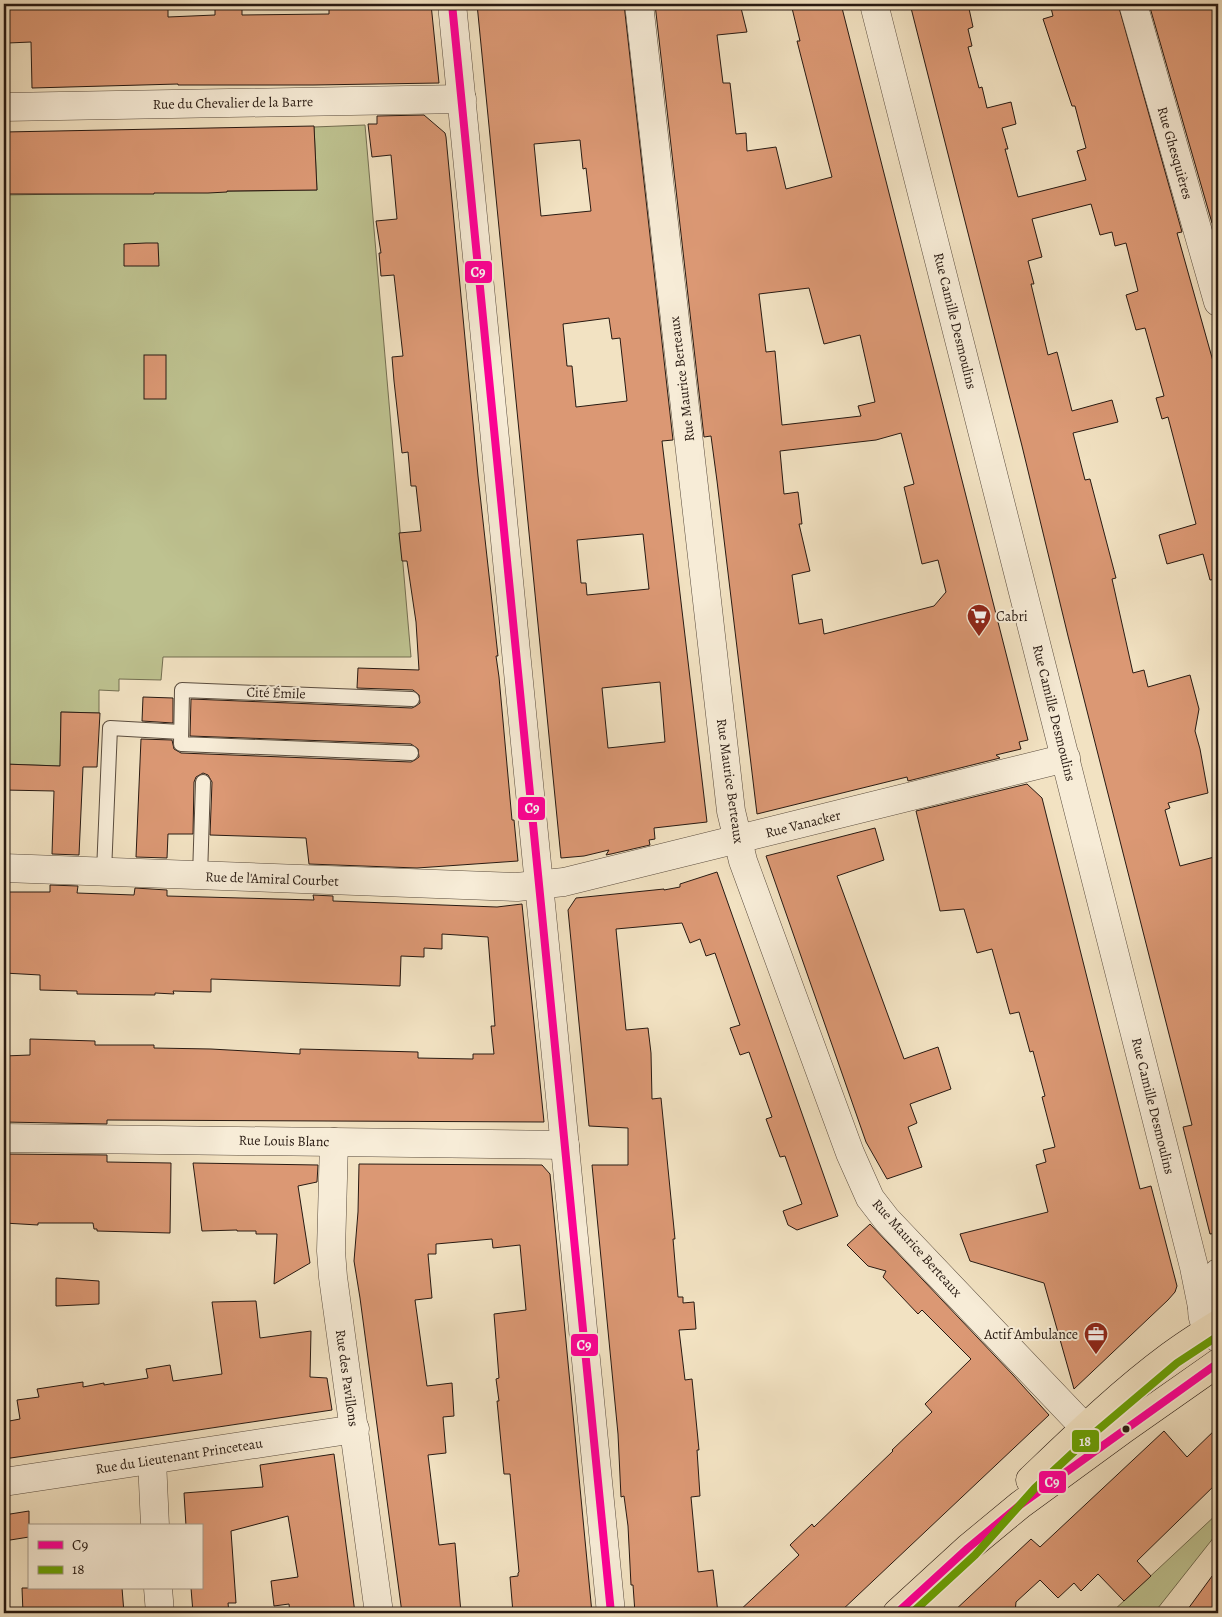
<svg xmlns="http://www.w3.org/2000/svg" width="1222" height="1617" viewBox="0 0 1222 1617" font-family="Alegreya,serif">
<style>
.green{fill:#bec290;stroke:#736e51}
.building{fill:#db9874;stroke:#281a12;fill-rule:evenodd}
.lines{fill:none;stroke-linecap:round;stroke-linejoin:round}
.service-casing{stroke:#5a4c3e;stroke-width:16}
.minor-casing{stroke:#5a4c3e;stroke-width:29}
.tertiary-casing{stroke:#5a4c3e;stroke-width:29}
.primary-casing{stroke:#281a12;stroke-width:29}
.service{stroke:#f7ecd7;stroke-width:14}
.minor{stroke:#f7ecd7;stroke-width:28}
.tertiary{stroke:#f7ecd7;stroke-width:28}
.primary{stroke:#f2e2c2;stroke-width:28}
.bus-1-casing{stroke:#f7ecd7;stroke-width:11}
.bus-2-casing{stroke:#f7ecd7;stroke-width:11}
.bus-1{stroke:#ff0096;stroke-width:8}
.bus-2{stroke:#6ba204;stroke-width:8}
.bus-dot{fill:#281a12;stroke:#f7ecd7;stroke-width:2}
.labels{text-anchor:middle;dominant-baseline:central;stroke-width:4;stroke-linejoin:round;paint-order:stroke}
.street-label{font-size:14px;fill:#281a12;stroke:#f7ecd7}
.poi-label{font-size:14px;fill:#281a12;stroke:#f7ecd7;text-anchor:start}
.line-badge{stroke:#f7ecd7;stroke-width:2}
.badge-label{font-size:14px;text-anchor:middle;font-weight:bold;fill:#fff}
</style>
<rect width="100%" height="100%" fill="#f2e2c2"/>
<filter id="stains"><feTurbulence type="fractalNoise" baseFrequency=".004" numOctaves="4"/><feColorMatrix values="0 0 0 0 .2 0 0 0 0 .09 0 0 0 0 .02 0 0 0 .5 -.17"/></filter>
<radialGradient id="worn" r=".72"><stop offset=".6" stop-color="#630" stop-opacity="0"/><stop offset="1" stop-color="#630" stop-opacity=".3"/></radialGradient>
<!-- green -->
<g class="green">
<path d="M365,125L411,657H163L161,680L119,679V691L99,690V713L61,712L60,766L4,764V195L317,190L314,127Z"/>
<path d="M1218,1513V1532L1154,1613H1111Z"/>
</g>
<!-- building -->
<g class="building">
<path d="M7,4H168V17L215,15V4H242V15L329,14V4H431L439,83L313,85H178V84L32,88L31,42L8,43Z"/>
<path d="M477,4H624L673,440L662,441L707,822L654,828L655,839L649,840L650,845L611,854L606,855L609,850L584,856L561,858ZM580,140L583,169L586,168L591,211L541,216L534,144ZM609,318L612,339L620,338L627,401L576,407L572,366H567L563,324ZM643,534L649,589L587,595L586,583H581L577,540ZM660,682L665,742L608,748L602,688Z"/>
<path d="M655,4H740L747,32L717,35L723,83H730L736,134L746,133L747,151L776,147L786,189L832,177L797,41H800L791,4H841L1028,740L1019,742L1021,749L996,755L1000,758L908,781L907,777L757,814L717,481L711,436L704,437ZM809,288L824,344L860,335L875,402L858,406L861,416L782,425L775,351L766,352L759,294ZM901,433L914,484L904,487L922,564L938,560L946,592L934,606L824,634L822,619L799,624L792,575L810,571L799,524H802L798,492L784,494L780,451L876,440Z"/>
<path d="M910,4H968L973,27L968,29L972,46L968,47L979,88L982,87L987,108L1011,102L1016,124L1002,128L1008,149H1005L1018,197L1086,180L1077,151L1086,148L1075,106H1072L1043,19L1053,16L1050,4H1118L1182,232L1177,233L1218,379V579L1210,580L1203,554L1167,564L1159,535L1196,524L1168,417L1162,419L1156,398L1164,396L1145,328L1136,330L1126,295L1138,291L1126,243L1115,246L1112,232L1100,235L1091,204L1032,219L1042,257L1028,261L1034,284H1031L1048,355L1057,352L1072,411L1112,400L1118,422L1073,433L1085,480L1090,479L1116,578L1112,579L1133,673L1144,670L1148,687L1190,675L1199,709L1195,731L1200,749L1208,793L1168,803L1170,808L1165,810L1180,866L1218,856V1233L1210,1234L1183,1127L1192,1125L1187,1105L1068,636L1022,446Z"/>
<path d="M1149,4H1218V221L1212,223Z"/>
<path d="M424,115L445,133L446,137L478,476L498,656H496L499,677L512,820H514L518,861L417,868L309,864L306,838L210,835L212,782L208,775L203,773L196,777L194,782L193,834H168L167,858L136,857L141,739L172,740L174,749L181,753L411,762L415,760L419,757L418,749L411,744L190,736L191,699L412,708L416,706L420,703L419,695L413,690L357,688L358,668L419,670L416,622L407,561H402L399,533L421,531L416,486H411L408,452L402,453L394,381L392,357L403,356L394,275L381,276L379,253H381L376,221L397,219L391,155L372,157L368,124H377V116Z"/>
<path d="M314,126L317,190L227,191V192L208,193H154V194H4V132Z"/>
<path d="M146,243H158L159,266H124V244Z"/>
<rect x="144" y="355" width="22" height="44"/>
<path d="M143,697L173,698V723L142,721Z"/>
<path d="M61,712L100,713L97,767H83L79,855L52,854L54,791L4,790V764L60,766Z"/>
<path d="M1027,784L1042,798L1140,1189L1151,1186L1177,1286L1175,1292L1168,1300L1074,1389L1044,1283L970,1261L960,1234L1048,1212L1036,1165L1046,1162L1043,1150L1055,1147L1042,1097L1045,1096L1033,1051L1030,1052L1019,1012L1010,1014L992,949L977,953L964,909L940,911L916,811Z"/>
<path d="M875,828L884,860L837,876L904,1059L938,1047L951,1089L910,1104L917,1123L908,1127L922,1167L887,1179L866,1142L766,856Z"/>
<path d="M717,872L838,1216L797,1230L788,1225L783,1211L802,1204L785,1156L780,1157L766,1119L772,1117L749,1052L740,1055L730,1028L740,1025L715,953L706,956L700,939L690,943L682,923L616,929L626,1030L648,1028L651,1053L652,1099L661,1098L675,1239H673L678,1297H683V1303L694,1302L696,1329L679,1330L685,1380L692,1379L699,1450H697L700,1496L691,1497L698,1572L713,1570L718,1613H635L633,1585H631L628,1526L624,1496L621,1497L618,1434L592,1165H628V1128L589,1126L568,910L576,898L664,889V890L680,887V884Z"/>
<path d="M50,885L78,886L77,893L134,895L135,888L167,890V896L314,900L313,895L333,896V901L497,907L522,904L544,1122L107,1120V1124L4,1122V1056L30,1055V1039L95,1041V1045H154V1048L211,1049L300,1054V1049L418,1052V1058L473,1059V1054H494L491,1026H495L488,937L442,934V949L424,948V957L401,956L400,986L211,979V992L173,991L174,994L155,993V995L77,994V991L40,990V975L4,973V892H50Z"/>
<path d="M4,1154L107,1155V1162L171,1163L170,1233L97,1231V1229H94L93,1223H38V1225L4,1223Z"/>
<path d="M193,1163L318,1165L317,1182L298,1186L310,1263L274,1284L277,1234H256V1231H237V1230L202,1231Z"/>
<path d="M359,1164L542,1165L550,1174L592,1613H513L510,1577L518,1576V1573L519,1572L510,1474H504L497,1401H499L496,1379L499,1378L494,1314L526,1310L520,1245L493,1248L492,1239L436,1244V1254H428L432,1298L415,1300L427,1386L452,1383L454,1416L443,1417L446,1453L428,1455L439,1545L455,1543L461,1613H402L360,1298L354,1261L358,1212Z"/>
<path d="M870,1224L1013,1375L1049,1415L839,1613H737L799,1555L790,1545L812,1524L814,1527L893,1451L892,1450L932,1412L925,1404L971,1359L922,1310L918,1314L883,1277L886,1271L868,1266L847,1245Z"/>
<path d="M56,1278L99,1281V1304L56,1306Z"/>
<path d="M256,1301L260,1338L311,1331L310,1377L327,1378L332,1410L4,1459V1422L20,1419L17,1400L39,1397L37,1389L83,1382V1387L104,1383V1385L148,1378L146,1369L170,1365L173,1381L222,1374L212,1302Z"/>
<path d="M1218,1427V1482L1137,1561L1151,1576L1124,1601L1098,1574L1081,1591L1074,1583L1058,1598L1040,1580L1016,1602L1015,1613H952L1031,1539L1040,1547L1164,1431L1187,1457Z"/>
<path d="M334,1454L355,1613H290L289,1604L274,1606L271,1581L298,1577L288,1516L231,1531L236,1603H228L229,1613H193L191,1588H201V1526H186L184,1493L263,1487L260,1465Z"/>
<path d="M29,1511V1537L4,1541V1515Z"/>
<path d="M1218,1568V1613H1185Z"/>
<path d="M22,1588H122L124,1613H23Z"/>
</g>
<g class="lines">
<defs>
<g id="service">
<path d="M411,753L181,744L182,690L412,699"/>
<path d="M104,872L110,728L181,732"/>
<path d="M200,876L203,782"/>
</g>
<g id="minor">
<path d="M452,4L611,1613"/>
<path d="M639,4L731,811L743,861L850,1153L870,1198L887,1220L1085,1428L1092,1439L1094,1450"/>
<path d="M874,4L1194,1267L1202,1307"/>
<path d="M1133,4L1218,302"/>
<path d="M4,107L462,99"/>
<path d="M4,868L517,887L564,882L1066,758"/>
<path d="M4,1138L565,1145"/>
<path d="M334,1142L331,1251L333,1277L379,1613"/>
<path d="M152,1460L155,1526"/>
<path d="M4,1482L355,1429"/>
<path d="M158,1588L160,1613"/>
</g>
<path id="tertiary" d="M1218,1273C1201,1291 1193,1322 1218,1338"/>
<g id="primary">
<path d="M1030,1480C1075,1437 1120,1393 1170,1356C1186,1344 1202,1334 1218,1324"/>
<path d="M897,1613L968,1548L1020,1505L1124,1429L1218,1363"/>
</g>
</defs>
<!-- service casing -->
<use href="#service" class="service-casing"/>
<!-- minor casing -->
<use href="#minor" class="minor-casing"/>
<!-- tertiary casing -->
<use href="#tertiary" class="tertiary-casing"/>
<!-- primary casing -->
<use href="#primary" class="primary-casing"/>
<!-- service -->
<use href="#service" class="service"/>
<!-- minor -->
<use href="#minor" class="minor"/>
<!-- tertiary -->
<use href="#tertiary" class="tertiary"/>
<!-- primary -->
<use href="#primary" class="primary"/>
<defs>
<g id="bus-1">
<path d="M452,4L611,1613"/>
<path d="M897,1613L968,1548L1020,1505L1218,1363"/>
</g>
<path id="bus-2" d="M912,1613L975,1555L1035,1488L1092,1435L1177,1363L1218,1336"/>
</defs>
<!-- bus-1 casing -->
<use href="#bus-1" class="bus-1-casing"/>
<!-- bus-2 casing -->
<use href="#bus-2" class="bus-2-casing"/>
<!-- bus-1 -->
<use href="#bus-1" class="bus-1"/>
<!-- bus-2 -->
<use href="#bus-2" class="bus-2"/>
</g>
<!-- icons -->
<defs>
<symbol id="supermarket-pin" viewBox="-11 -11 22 30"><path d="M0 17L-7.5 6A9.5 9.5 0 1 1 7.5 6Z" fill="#8f2418" stroke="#f7ecd7"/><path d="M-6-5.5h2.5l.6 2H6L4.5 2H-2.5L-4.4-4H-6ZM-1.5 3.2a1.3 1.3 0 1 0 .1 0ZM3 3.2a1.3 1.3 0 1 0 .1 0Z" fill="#fff"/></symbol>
<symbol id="office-pin" viewBox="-11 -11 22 30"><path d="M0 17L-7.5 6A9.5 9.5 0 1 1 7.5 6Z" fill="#8f2418" stroke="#f7ecd7"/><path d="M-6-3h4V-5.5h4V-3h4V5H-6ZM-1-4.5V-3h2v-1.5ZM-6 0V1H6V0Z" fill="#fff"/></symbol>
</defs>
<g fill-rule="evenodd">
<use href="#supermarket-pin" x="965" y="602" width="28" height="38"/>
<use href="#office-pin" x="1082" y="1320" width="28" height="38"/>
</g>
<!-- markers -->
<circle class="bus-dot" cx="1126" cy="1429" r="4.5"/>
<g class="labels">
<!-- street labels -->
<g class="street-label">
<text transform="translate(233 103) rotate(-1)">Rue du Chevalier de la Barre</text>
<text transform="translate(1175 153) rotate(74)">Rue Ghesquières</text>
<text transform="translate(955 321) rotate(76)">Rue Camille Desmoulins</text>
<text transform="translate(682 379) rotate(-97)">Rue Maurice Berteaux</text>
<text transform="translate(276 693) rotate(2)">Cité Émile</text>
<text transform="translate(1054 713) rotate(76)">Rue Camille Desmoulins</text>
<text transform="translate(730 781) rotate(82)">Rue Maurice Berteaux</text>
<text transform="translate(803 824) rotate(-14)">Rue Vanacker</text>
<text transform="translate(272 879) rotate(2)">Rue de l'Amiral Courbet</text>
<text transform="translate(1153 1106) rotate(76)">Rue Camille Desmoulins</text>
<text transform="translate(284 1141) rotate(1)">Rue Louis Blanc</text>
<text transform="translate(917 1248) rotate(48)">Rue Maurice Berteaux</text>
<text transform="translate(347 1378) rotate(82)">Rue des Pavillons</text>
<text transform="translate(179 1456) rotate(-9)">Rue du Lieutenant Princeteau</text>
</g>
<!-- poi labels -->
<g class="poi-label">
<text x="996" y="616">Cabri</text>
<text x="1078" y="1334" text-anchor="end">Actif Ambulance</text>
</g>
</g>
<g class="line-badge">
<rect x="464" y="260" width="29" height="24" rx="5" fill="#ff0096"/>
<rect x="517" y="796" width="29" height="25" rx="5" fill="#ff0096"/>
<rect x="570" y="1333" width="29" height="24" rx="5" fill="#ff0096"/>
<rect x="1071" y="1429" width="29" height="24" rx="5" fill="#6ba204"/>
<rect x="1038" y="1470" width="29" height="24" rx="5" fill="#ff0096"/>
</g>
<g class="badge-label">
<text x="478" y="277">C9</text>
<text x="532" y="813">C9</text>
<text x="584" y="1350">C9</text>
<text x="1085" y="1446">18</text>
<text x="1052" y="1487">C9</text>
</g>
<!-- margin -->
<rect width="1222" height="1617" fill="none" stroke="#f2e2c2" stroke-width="20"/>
<rect x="5" y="5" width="1212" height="1607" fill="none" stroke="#281a12" stroke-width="2.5"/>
<rect x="10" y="10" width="1202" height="1597" fill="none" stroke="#281a12"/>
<!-- legend -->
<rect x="28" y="1524" width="175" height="65" fill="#f7ecd7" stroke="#a49888"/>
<rect x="38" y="1541" width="25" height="8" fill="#ff0096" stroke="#a49888"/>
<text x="72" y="1550" font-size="15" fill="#281a12">C9</text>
<rect x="38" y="1566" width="25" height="8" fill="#6ba204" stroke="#a49888"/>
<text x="72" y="1574" font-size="15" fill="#281a12">18</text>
<rect width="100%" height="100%" filter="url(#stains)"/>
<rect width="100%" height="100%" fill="url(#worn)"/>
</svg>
